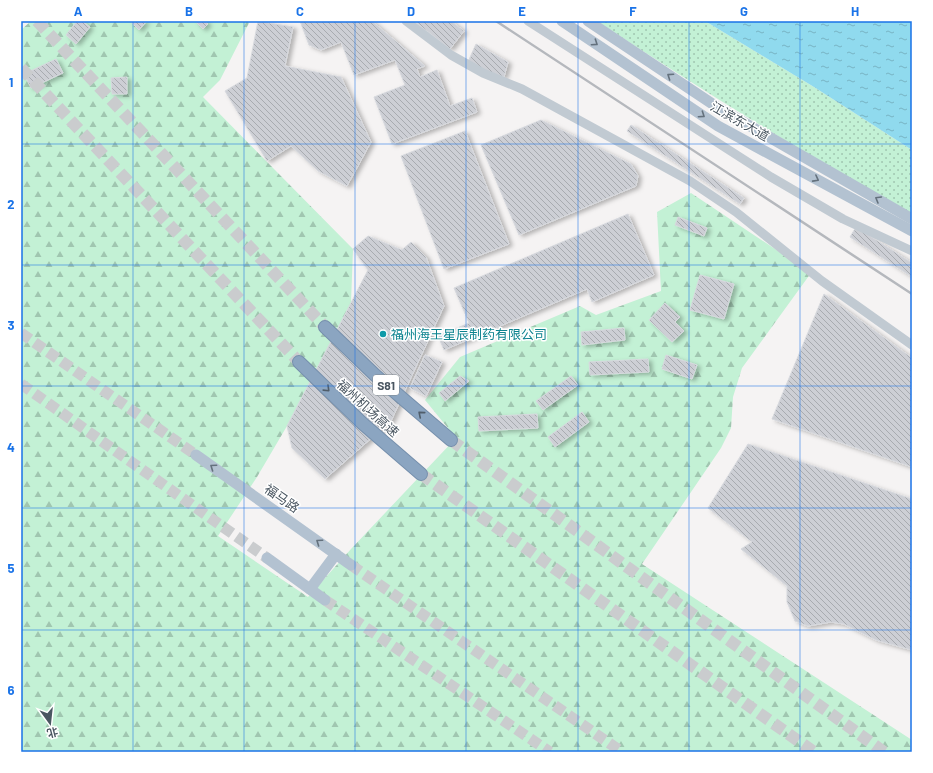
<svg xmlns="http://www.w3.org/2000/svg" width="933" height="773" viewBox="0 0 933 773" font-family="Barlow,'Noto Sans SC',sans-serif">
<style>
.grass{fill:url(#grass-dots)}
.forest{fill:url(#forest-firs)}
.water{fill:url(#water-ripples)}
.building{fill:url(#building-back-hatch);stroke:#d7d9de;filter:url(#shadow)}
.lines{fill:none;stroke-linecap:round;stroke-linejoin:round}
.major-tunnel{stroke:#caccce;stroke-width:11;stroke-dasharray:11 5.5;stroke-linecap:butt}
.highway-tunnel{stroke:#caccce;stroke-width:12;stroke-dasharray:12 6;stroke-linecap:butt}
.highway-casing{stroke:#7690ad;stroke-width:14}
.minor{stroke:#c1cad2;stroke-width:9}
.major{stroke:#b3c2d1;stroke-width:11}
.highway{stroke:#8ba5c1;stroke-width:12}
.rail{stroke:#b5b8bd;stroke-width:2.5}
.oneway{stroke:#64717d}
.oneway2{stroke:#505e6b}
.grid{fill:none;stroke:#1a73e8;stroke-width:1;stroke-opacity:0.55}
.culture-dot{fill:#0f9aa8;stroke:#fff;stroke-width:1.5}
.labels{text-anchor:middle;dominant-baseline:central;stroke-width:3;stroke-linejoin:round;paint-order:stroke}
.shield{fill:#fff;stroke:#808990;stroke-width:1}
.shield-label{font-size:12px;font-weight:bold;fill:#4a5661}
.street-label{font-size:13px;fill:#4a5661;stroke:#fff}
.culture-label{font-size:13px;fill:#0d838f;stroke:#fff;text-anchor:start}
.neatline{fill:none;stroke:#1a73e8;stroke-width:1.5}
.grid-label{font-size:13px;text-anchor:middle;font-weight:bold;fill:#1a73e8}
</style>
<defs>
<pattern id="grass-dots" width="8" height="8" patternUnits="userSpaceOnUse"><rect width="8" height="8" fill="#c3f1d5"/><path d="M2 2h.1M6 6h.1" fill="none" stroke="#a0c6b0" stroke-width="1.8" stroke-linecap="round"/></pattern>
<pattern id="forest-firs" width="22" height="20" patternUnits="userSpaceOnUse"><rect width="22" height="20" fill="#c3f1d5"/><path d="M5 1l3.5 6h-7zM16 11l3.5 6h-7z" fill="#a0c6b0"/></pattern>
<pattern id="water-ripples" width="26" height="14" patternUnits="userSpaceOnUse"><rect width="26" height="14" fill="#90daee"/><path d="M2 4q2-2 4 0t4 0M15 11q2-2 4 0t4 0" fill="none" stroke="#78b4c4"/></pattern>
<pattern id="building-back-hatch" width="6" height="6" patternUnits="userSpaceOnUse"><rect width="6" height="6" fill="#cdcfd5"/><path d="M-1 5l2 2M0 0l6 6M5-1l2 2" fill="none" stroke="#a8abb0"/></pattern>
<filter id="shadow"><feDropShadow dx="3.5" dy="2" stdDeviation="2" flood-color="#0004"/></filter>
</defs>
<rect width="100%" height="100%" fill="#f5f3f3"/>
<!-- grass -->
<path class="grass" d="M597,21H705L814,87L912,150V214C804,154 700,89 597,21Z"/>
<!-- forest -->
<path class="forest" d="M31,21H250L220,80L203,97L353,249L351,303L287,426L257,477L218,536L308,597L351,549L456,438L425,400L460,357L580,306L596,315L661,291L657,212L691,193L811,273L742,368L733,397L731,428L721,448L642,564L912,740V752H21V30Z"/>
<!-- water -->
<path class="water" d="M705,21H912V150L814,87Z"/>
<!-- building -->
<g class="building">
<path d="M77,21H82L90,27L76,44L66,35Z"/>
<path d="M130,21H145L146,22L139,30Z"/>
<path d="M195,21H205L208,24L203,29Z"/>
<path d="M258,21L293,27L285,66L341,77L371,142L347,186L318,171L291,146L267,161L225,91L247,78Z"/>
<path d="M300,21H372L425,66L417,69L420,77L437,70L450,106L472,98L477,112L392,144L374,97L405,85L395,60L354,75L341,42L321,50L309,45Z"/>
<path d="M414,21H451L464,31L450,49Z"/>
<path d="M476,44L508,62L504,77L467,64Z"/>
<path d="M56,59L63,73L31,88L24,74Z"/>
<path d="M127,77V94H112L111,78Z"/>
<path d="M541,120L631,164L638,176L636,186L519,235L481,145Z"/>
<path d="M631,125L744,198L740,204L627,131Z"/>
<path d="M465,131L509,244L444,269L401,156Z"/>
<path d="M628,214L654,275L592,302L587,289L444,350L438,336L469,323L454,288Z"/>
<path d="M678,217L707,228L704,236L675,225Z"/>
<path d="M856,227L912,263V277L850,237Z"/>
<path d="M368,236L402,250L411,242L426,257L444,306L391,421L325,479L292,448L287,426L368,270L353,249Z"/>
<path d="M700,275L734,284L724,319L690,310Z"/>
<path d="M824,294L912,358V467L772,419Z"/>
<path d="M665,303L680,317L675,322L684,331L672,342L649,320Z"/>
<path d="M624,328L625,340L582,345L581,332Z"/>
<path d="M425,355L442,362L426,396L410,388Z"/>
<path d="M666,355L697,365L692,379L662,369Z"/>
<path d="M648,359L649,372L590,375L589,362Z"/>
<path d="M460,376L469,381L445,401L439,393Z"/>
<path d="M571,376L578,385L543,410L536,401Z"/>
<path d="M582,412L589,422L555,447L548,437Z"/>
<path d="M537,414L538,428L479,431L478,417Z"/>
<path d="M748,444L912,499V650L876,640L844,624L831,622L808,626L795,621L787,602V586L741,549L752,542L708,508Z"/>
</g>
<g class="lines">
<!-- major-tunnel -->
<g class="major-tunnel">
<path d="M21,333L196,455"/>
<path d="M21,384L267,558"/>
<path d="M351,565L622,752"/>
<path d="M325,600L550,752"/>
</g>
<!-- highway-tunnel -->
<g class="highway-tunnel">
<path d="M37,21L325,327"/>
<path d="M21,68L299,362"/>
<path d="M451,440L884,752"/>
<path d="M421,474L814,752"/>
</g>
<defs>
<g id="highway">
<path d="M325,327L375,375L451,440"/>
<path d="M299,362L362,423L421,474"/>
</g>
</defs>
<!-- highway casing -->
<use href="#highway" class="highway-casing"/>
<!-- minor -->
<g class="minor">
<path d="M406,21L451,55L483,73L522,89L690,181L736,212L822,281L912,345"/>
<path d="M528,21L771,177L843,219L912,251"/>
</g>
<!-- major -->
<g class="major">
<path d="M562,21L718,126L912,231"/>
<path d="M588,21L717,107L912,219"/>
<path d="M196,455L351,565"/>
<path d="M267,558L325,600"/>
<path d="M310,589L336,554"/>
</g>
<!-- highway -->
<use href="#highway" class="highway"/>
<!-- rail -->
<path class="rail" d="M496,21L912,294"/>
</g>
<!-- one-way arrows -->
<defs><path id="oneway-chevron" d="M-2-3.5L2.5 0L-2 3.5" fill="none" stroke-width="1.6" stroke-linecap="round" stroke-linejoin="round"/></defs>
<g class="oneway">
<use href="#oneway-chevron" transform="translate(595 43) rotate(34)"/>
<use href="#oneway-chevron" transform="translate(670 76) rotate(-146)"/>
<use href="#oneway-chevron" transform="translate(702 115) rotate(34)"/>
<use href="#oneway-chevron" transform="translate(816 179) rotate(28)"/>
<use href="#oneway-chevron" transform="translate(878 199) rotate(-150)"/>
<use href="#oneway-chevron" transform="translate(213 467) rotate(-145)"/>
<use href="#oneway-chevron" transform="translate(319 542) rotate(-145)"/>
</g>
<g class="oneway2">
<use href="#oneway-chevron" transform="translate(327 389) rotate(44)"/>
<use href="#oneway-chevron" transform="translate(421 414) rotate(-140)"/>
</g>
<!-- grid -->
<path class="grid" d="M133,21V752M244,21V752M355,21V752M466,21V752M578,21V752M689,21V752M800,21V752M21,144H912M21,265H912M21,386H912M21,508H912M21,630H912"/>
<!-- markers -->
<circle class="culture-dot" cx="383" cy="334" r="4"/>
<g class="labels">
<!-- shield labels -->
<rect class="shield" x="373" y="375" width="26" height="20" rx="3"/>
<g class="shield-label">
<text x="386" y="385">S81</text>
</g>
<!-- street labels -->
<g class="street-label">
<text transform="translate(740 121) rotate(30)">江滨东大道</text>
<text transform="translate(368 408) rotate(42)">福州机场高速</text>
<text transform="translate(282 498) rotate(35)">福马路</text>
</g>
<!-- culture labels -->
<g class="culture-label">
<text x="391" y="334">福州海王星辰制药有限公司</text>
</g>
</g>
<!-- border -->
<rect width="933" height="773" fill="none" stroke="#ffffff" stroke-width="44"/>
<!-- north arrow -->
<g transform="translate(50 723) rotate(165)" stroke="#ffffff" stroke-width="3" paint-order="stroke">
<path d="M0-3L7 15L0 10L-7 15Z" fill="#4a5661"/>
<text y="-6" font-size="11" font-weight="bold" text-anchor="middle" fill="#4a5661">北</text>
</g>
<rect x="22" y="22" width="889" height="729" class="neatline"/>
<g class="grid-label">
<text x="78" y="16">A</text>
<text x="189" y="16">B</text>
<text x="300" y="16">C</text>
<text x="411" y="16">D</text>
<text x="522" y="16">E</text>
<text x="633" y="16">F</text>
<text x="744" y="16">G</text>
<text x="855" y="16">H</text>
<text x="11" y="87">1</text>
<text x="11" y="209">2</text>
<text x="11" y="330">3</text>
<text x="11" y="452">4</text>
<text x="11" y="573">5</text>
<text x="11" y="695">6</text>
</g>
</svg>
